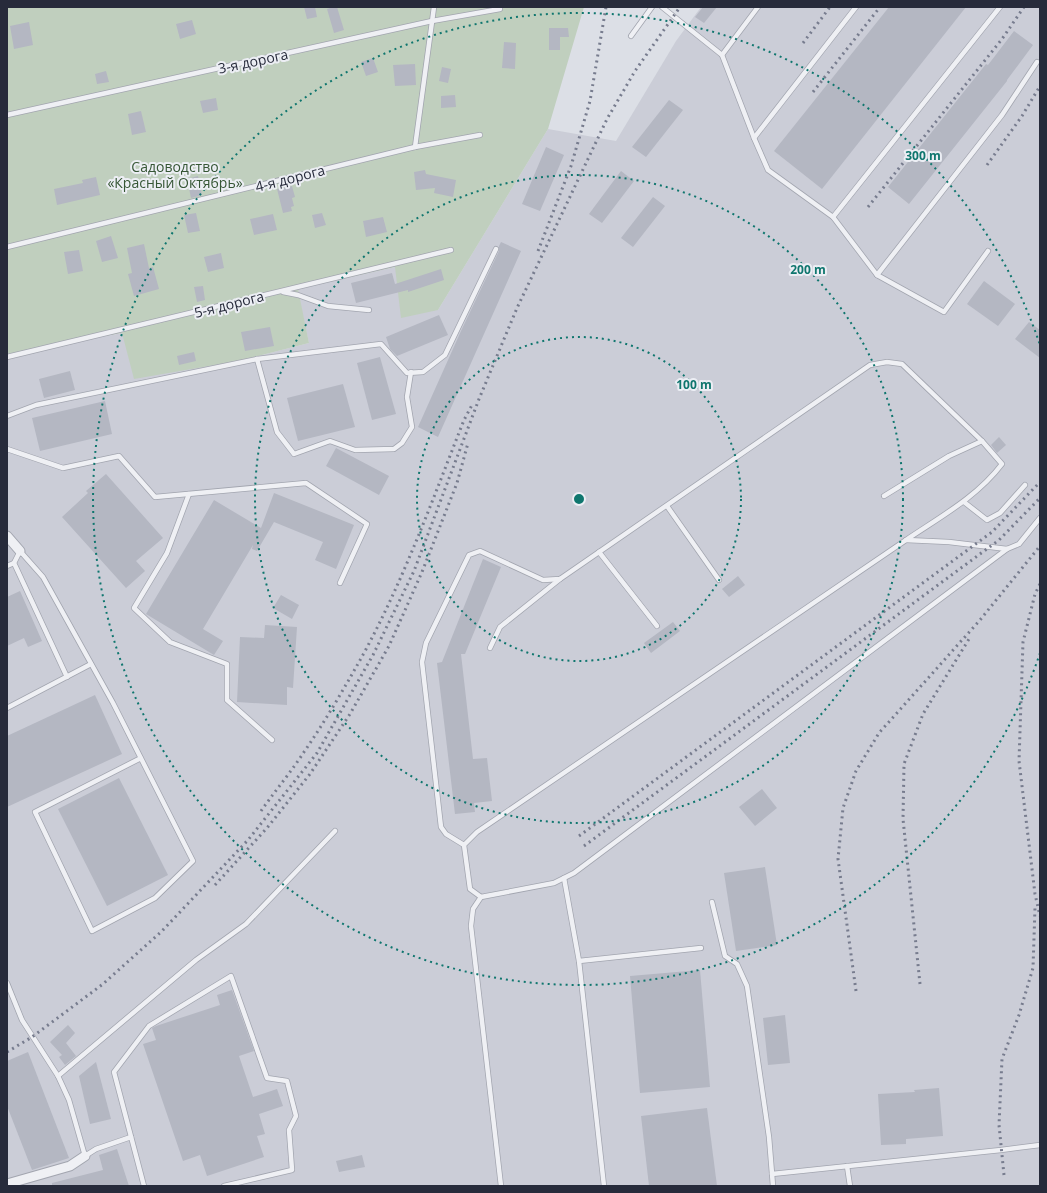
<svg xmlns="http://www.w3.org/2000/svg" width="1047" height="1193" viewBox="0 0 1047 1193" font-family="'Open Sans',sans-serif">
<style>
.built{fill:#cbcdd7}
.green{fill:#c0cfbe}
.building{fill:#b4b7c2}
.lines{fill:none;stroke-linecap:round;stroke-linejoin:round}
.lane-casing{stroke:#a2a5af;stroke-width:6}
.street-casing{stroke:#a2a5af;stroke-width:11}
.lane{stroke:#eff0f4;stroke-width:4.5}
.street{stroke:#eff0f4;stroke-width:9}
.rail{stroke:#777c8e;stroke-width:3;stroke-dasharray:2 4;stroke-linecap:butt}
.ring{fill:none;stroke:#0f766e;stroke-width:2;stroke-dasharray:2 4}
.labels{text-anchor:middle;dominant-baseline:central;stroke-width:4;stroke-linejoin:round;paint-order:stroke}
.street-label{font-size:14px;fill:#272b3b;stroke:#eceef4}
.park-label{font-size:14px;fill:#365635;stroke:#eceef4}
.centre{fill:#0f766e;stroke:#eceef4;stroke-width:2}
.ring-label{font-size:12px;text-anchor:middle;font-weight:bold;fill:#0f766e;stroke:#eceef4;stroke-width:4;stroke-linejoin:round;paint-order:stroke}
</style>
<rect width="100%" height="100%" fill="#dcdfe6"/>
<!-- built -->
<path class="built" d="M701,7H1040V1186H7V354L123,333L238,361L309,343L297,289L395,267L438,310L548,129L616,141L676,41Z"/>
<!-- green -->
<path class="green" d="M7,7H584L548,129L438,310L401,318L395,267L298,289L309,343L238,361L134,379L122,333L7,354Z"/>
<!-- building -->
<g class="building">
<path d="M304,7H315L317,17L307,19Z"/>
<path d="M333,7H337L344,30L334,33L327,9Z"/>
<path d="M703,7H717L704,23L695,17Z"/>
<path d="M889,7H966L822,189L774,151Z"/>
<path d="M192,20L196,34L180,39L176,24Z"/>
<path d="M29,22L33,45L14,49L10,26Z"/>
<path d="M549,28H568L569,37H560V50H549Z"/>
<path d="M1014,31L1033,45L1007,80V81L909,204L888,187L986,64L988,65Z"/>
<path d="M504,42L516,43L515,69L502,68Z"/>
<path d="M373,58L378,72L366,76L361,62Z"/>
<path d="M415,64L416,85L395,86L393,65Z"/>
<path d="M442,67L451,69L448,83L439,81Z"/>
<path d="M106,71L109,82L97,84L95,74Z"/>
<path d="M455,95L456,107L441,108V96Z"/>
<path d="M216,98L218,110L203,113L200,101Z"/>
<path d="M669,100L683,110L646,157L632,147Z"/>
<path d="M141,111L146,132L132,135L128,114Z"/>
<path d="M546,147L564,155L540,211L522,204Z"/>
<path d="M425,170L426,174L456,180L453,197L434,193L435,188L416,190L414,172Z"/>
<path d="M621,171L634,181L602,223L589,214Z"/>
<path d="M198,176L202,195L191,198L187,179Z"/>
<path d="M96,177L100,195L57,205L54,189L83,183L82,180Z"/>
<path d="M292,186L295,197L292,198L294,206L291,207L292,211L283,213L277,189Z"/>
<path d="M653,197L665,206L633,247L621,238Z"/>
<path d="M196,213L200,231L188,233L184,215Z"/>
<path d="M322,213L326,225L315,228L312,215Z"/>
<path d="M273,214L277,230L254,235L250,219Z"/>
<path d="M383,217L387,232L366,237L363,221Z"/>
<path d="M111,236L118,258L102,262L96,241Z"/>
<path d="M501,242L521,251L438,437L418,427L461,331L499,251V246Z"/>
<path d="M144,244L149,268L153,267L159,289L134,296L128,274L132,273L127,248Z"/>
<path d="M79,250L83,271L68,274L64,252Z"/>
<path d="M221,253L224,268L208,272L204,257Z"/>
<path d="M441,269L444,280L408,292V290L356,303L351,283L392,273L395,284Z"/>
<path d="M984,281L1015,304L998,326L967,304Z"/>
<path d="M203,286L205,300L197,302L194,287Z"/>
<path d="M439,315L448,335L397,356L390,349L386,337Z"/>
<path d="M1029,322L1040,330V358L1015,339Z"/>
<path d="M270,327L274,346L245,351L241,332Z"/>
<path d="M194,352L196,361L179,365L177,356Z"/>
<path d="M380,357L396,414L372,420L357,363Z"/>
<path d="M70,371L75,390L44,398L39,379Z"/>
<path d="M343,384L355,427L298,441L287,398Z"/>
<path d="M105,401L112,434L40,451L32,418Z"/>
<path d="M999,437L1006,445L997,453L991,445Z"/>
<path d="M336,448L389,476L379,495L326,466Z"/>
<path d="M106,474L163,538L136,561L145,571L126,588L62,517L88,493L86,491Z"/>
<path d="M274,493L354,525L336,569L315,560L323,542L274,522L257,551L252,549L253,545L203,629L223,641L214,655L146,614L214,500L261,528Z"/>
<path d="M483,559L501,567L465,654H461L473,759L487,758L492,801L474,803L475,812L455,814L437,663L442,662Z"/>
<path d="M738,576L745,585L729,597L722,589Z"/>
<path d="M20,591L42,641L28,647L24,638L7,646V597Z"/>
<path d="M281,595L299,605L292,619L273,608Z"/>
<path d="M673,622L680,631L651,653L644,643Z"/>
<path d="M265,625L297,627L293,688L287,687V705L237,702L240,637L264,638Z"/>
<path d="M95,695L122,754L7,807V736Z"/>
<path d="M119,778L168,875L107,906L58,809Z"/>
<path d="M762,789L777,808L755,826L739,807Z"/>
<path d="M765,867L777,945L736,951L724,873Z"/>
<path d="M700,970L710,1087L640,1093L630,976Z"/>
<path d="M232,990L254,1051L239,1056L253,1097L277,1089L283,1106L259,1114L265,1134L257,1136L264,1157L207,1176L200,1155L183,1161L143,1044L156,1040L152,1028L156,1026L220,1005L217,995Z"/>
<path d="M785,1015L790,1063L768,1065L763,1018Z"/>
<path d="M68,1025L75,1033L66,1043L76,1056L65,1065L59,1057L62,1055L50,1042Z"/>
<path d="M28,1052L69,1158L32,1170L7,1106V1061Z"/>
<path d="M96,1062L111,1119L90,1124L79,1076Z"/>
<path d="M939,1088L943,1136L906,1139V1144L881,1145L878,1094L915,1092L914,1090Z"/>
<path d="M707,1108L717,1186H649L641,1116Z"/>
<path d="M117,1149L129,1186H52V1183L103,1170L99,1155Z"/>
<path d="M362,1155L365,1167L339,1172L336,1161Z"/>
</g>
<g class="lines">
<defs>
<g id="lane">
<path d="M662,7L722,55L754,138L768,170L833,217L877,275L944,312L988,251"/>
<path d="M631,36L652,7"/>
<path d="M722,55L758,7"/>
<path d="M7,115L432,21L500,9"/>
<path d="M754,138L856,7"/>
<path d="M415,147L434,7"/>
<path d="M833,217L1000,7"/>
<path d="M7,247L415,147L480,135"/>
<path d="M877,275L1002,115L1037,62"/>
<path d="M283,292L298,295L328,306L369,310"/>
<path d="M7,357L451,250"/>
<path d="M257,359L277,432L294,454L330,441L355,450L394,449L402,443L412,427L407,397L411,372"/>
<path d="M7,416L36,405L257,359L381,344L407,373L423,372L445,355L496,249"/>
<path d="M7,449L63,468L119,456L155,497L306,483L367,524L340,583"/>
<path d="M189,494L167,553L134,608L170,642L227,664V700L272,740"/>
<path d="M884,496L949,456L982,441"/>
<path d="M964,502L987,520L1000,513L1025,485"/>
<path d="M667,506L719,580"/>
<path d="M906,540L949,542L1007,549L1019,544L1040,518"/>
<path d="M599,552L657,626"/>
<path d="M7,566L14,563"/>
<path d="M490,648L500,627L560,579"/>
<path d="M67,677L14,563L20,551L43,577L113,703L193,861L155,898L92,931L35,812L141,758"/>
<path d="M7,708L91,664"/>
<path d="M464,845L446,834L441,827L422,662L426,643L469,555L480,551L543,580L560,579L870,365L887,362L902,364L982,441L1002,464C977,497 940,517 906,540L477,832L464,845L470,889L481,897L554,883L574,873L1007,549"/>
<path d="M564,878L579,961L604,1186"/>
<path d="M481,897L473,909L471,926L501,1186"/>
<path d="M712,902L725,956L737,964L747,986L769,1137L773,1186"/>
<path d="M579,961L701,948"/>
<path d="M7,983L22,1020L58,1076L69,1100L85,1156L96,1149L131,1137"/>
<path d="M58,1076L196,960L246,924L335,831"/>
<path d="M847,1166L850,1186"/>
<path d="M772,1174L1001,1150L1040,1145"/>
<path d="M144,1186L114,1072L149,1026L231,976L267,1078L287,1081L296,1116L289,1130L292,1170L224,1186"/>
</g>
<g id="street">
<path d="M7,536L20,551"/>
<path d="M7,1184L70,1166L85,1156"/>
</g>
</defs>
<!-- lane casing -->
<use href="#lane" class="lane-casing"/>
<!-- street casing -->
<use href="#street" class="street-casing"/>
<!-- lane -->
<use href="#lane" class="lane"/>
<!-- street -->
<use href="#street" class="street"/>
<!-- rail -->
<g class="rail">
<path d="M803,43L830,7"/>
<path d="M813,92L880,7"/>
<path d="M987,165L1022,116L1040,86"/>
<path d="M868,207L1002,39L1024,7"/>
<path d="M538,251L571,166L590,101L606,7"/>
<path d="M1040,584L1035,594L1023,642L1019,761L1035,894L1040,916"/>
<path d="M261,811C275,791 291,772 304,752C324,723 342,692 359,662C402,585 432,501 464,420L472,405"/>
<path d="M579,836L992,532L1040,482"/>
<path d="M584,846L999,540L1040,498"/>
<path d="M215,885L267,828L310,774L350,714L389,646L422,572L457,483L468,443"/>
<path d="M920,984L903,819L904,764L923,714L969,639"/>
<path d="M856,991L838,859L843,808L856,771L879,733L980,620L1040,546"/>
<path d="M7,1052L32,1037L103,984L162,931L248,840L317,753L373,655L414,571L479,399L517,308L607,119L635,71L680,7"/>
<path d="M1004,1175L999,1125L1002,1059L1019,1015L1033,968L1035,908"/>
</g>
</g>
<!-- distance rings -->
<g class="ring">
<circle cx="579" cy="499" r="162"/>
<circle cx="579" cy="499" r="324"/>
<path d="M1040 653A486 486 0 1 1 1040 345"/>
</g>
<g class="labels">
<!-- street labels -->
<g class="street-label">
<text transform="translate(253 61) rotate(-12)">3-я дорога</text>
<text transform="translate(290 178) rotate(-14)">4-я дорога</text>
<text transform="translate(229 304) rotate(-14)">5-я дорога</text>
</g>
<!-- park labels -->
<g class="park-label">
<text x="175" y="166">Садоводство<tspan x="175" dy="16">«Красный Октябрь»</tspan></text>
</g>
</g>
<circle cx="579" cy="499" r="6" class="centre"/>
<g class="ring-label">
<text x="923" y="160">300 m</text>
<text x="808" y="274">200 m</text>
<text x="694" y="389">100 m</text>
</g>
<!-- border -->
<rect width="1047" height="1193" fill="none" stroke="#272b3b" stroke-width="16"/>
</svg>
